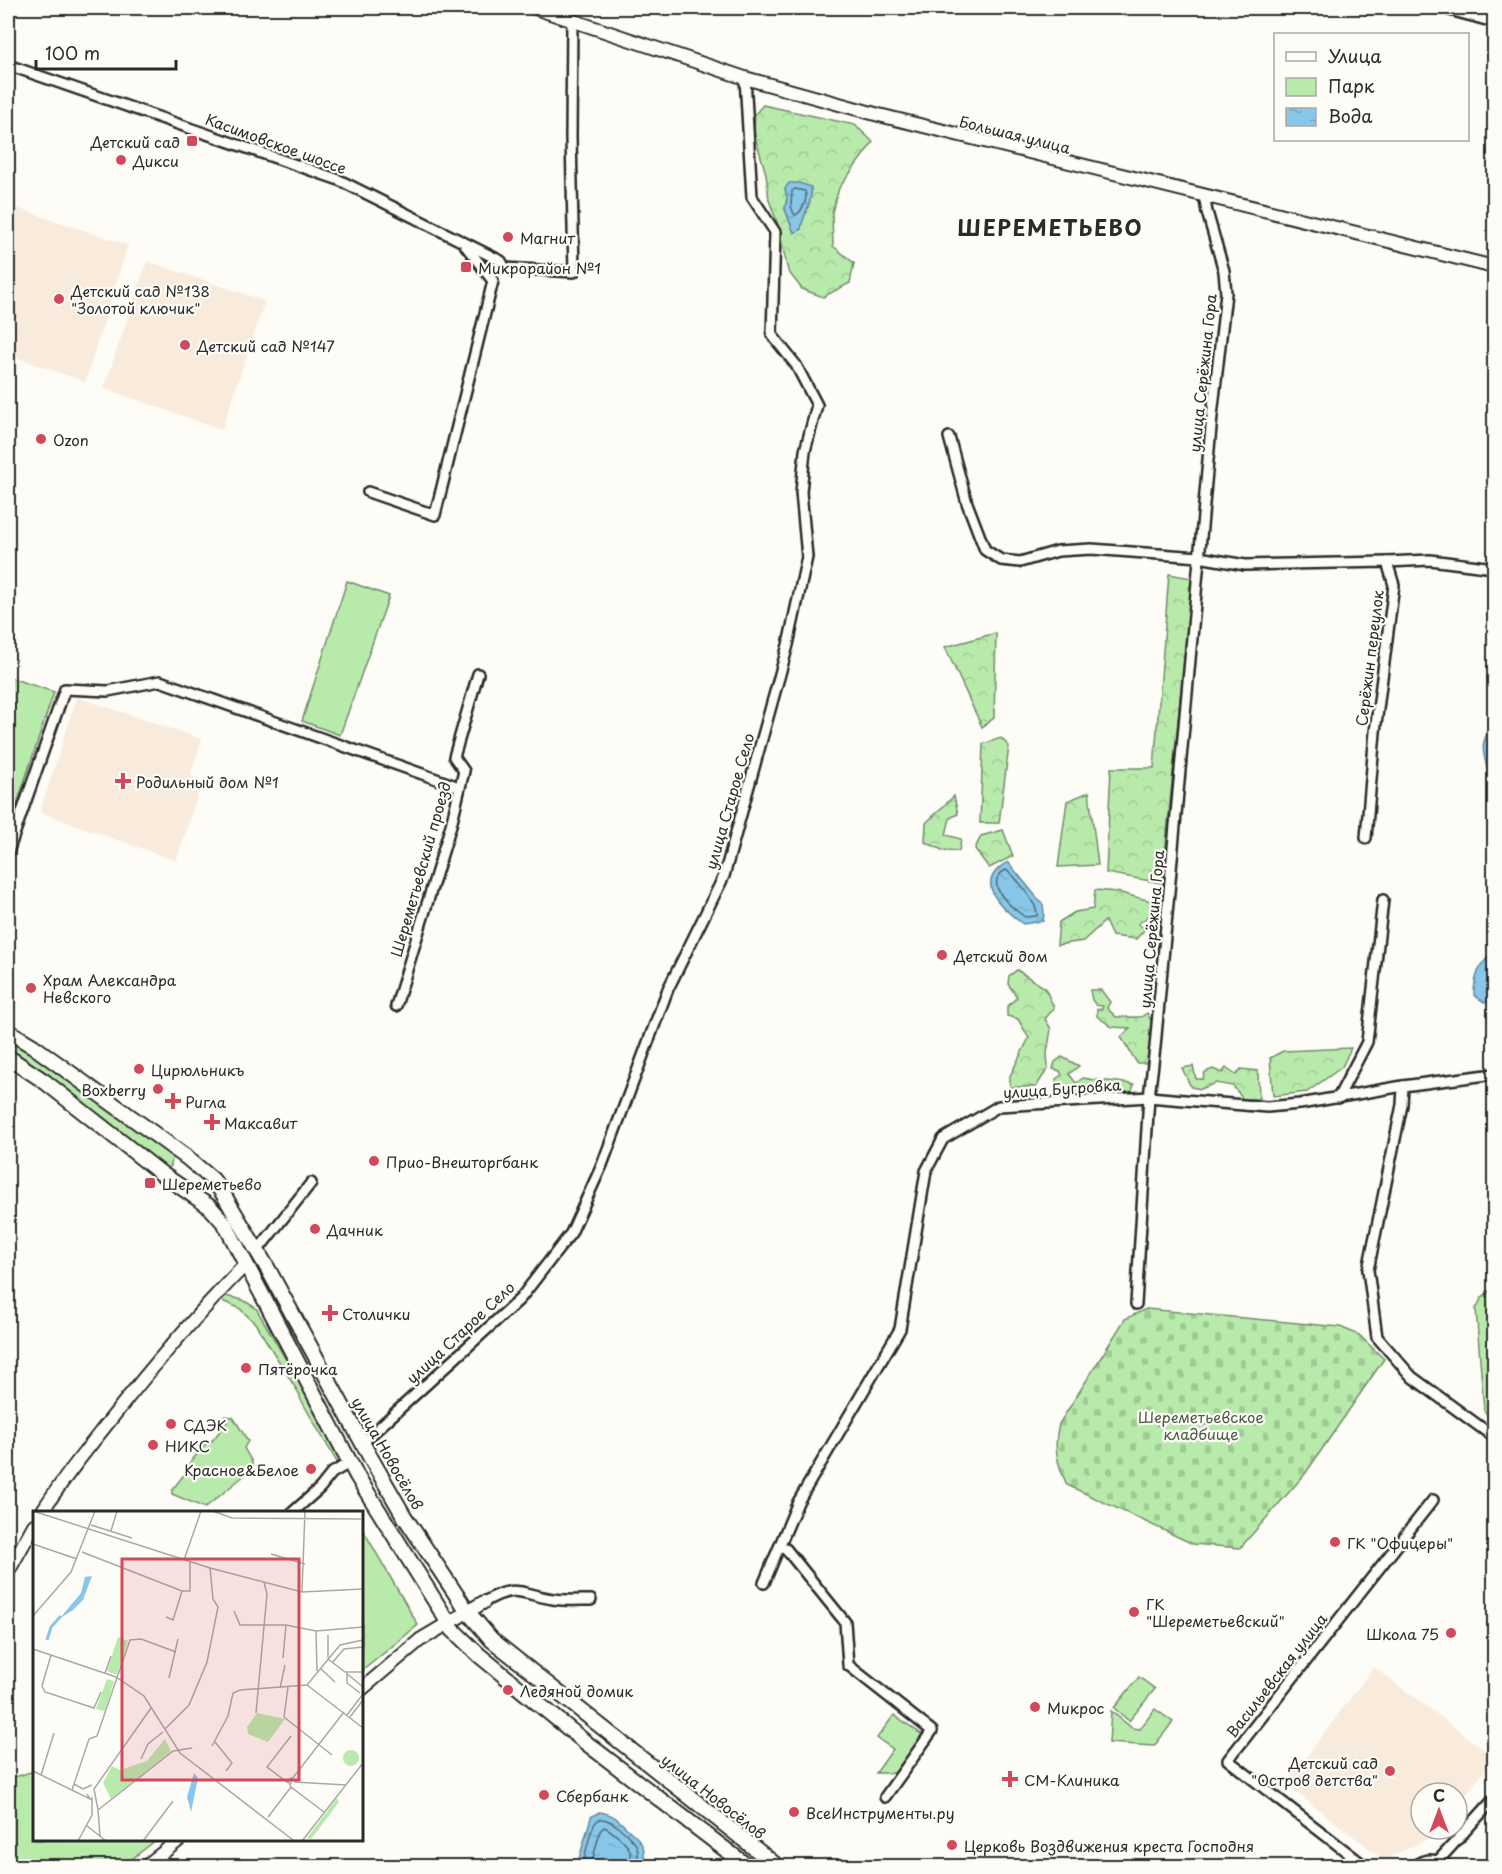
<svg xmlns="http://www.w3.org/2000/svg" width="1502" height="1874" viewBox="0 0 1502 1874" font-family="'Playpen Sans',sans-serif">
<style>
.built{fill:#f9ebdc}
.green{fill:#b8ebab;stroke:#728b6b;stroke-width:1.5}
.forest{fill:url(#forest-crowns);stroke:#728b6b;stroke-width:1.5;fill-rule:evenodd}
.cemetery{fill:url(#cemetery-stones);stroke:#728b6b;stroke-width:1.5}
.water{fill:url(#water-ripples);stroke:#63899d;stroke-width:1.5}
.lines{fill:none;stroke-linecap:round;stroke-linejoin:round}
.shore{stroke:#506977;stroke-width:1.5}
.minor-casing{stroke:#2b2b2b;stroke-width:14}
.tertiary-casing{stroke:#2b2b2b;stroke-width:16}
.secondary-casing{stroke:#2b2b2b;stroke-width:18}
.minor{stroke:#fdfcf7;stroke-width:9}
.tertiary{stroke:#fdfcf7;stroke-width:12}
.secondary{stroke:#fdfcf7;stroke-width:14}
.poi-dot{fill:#d1495b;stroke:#fdfcf7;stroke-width:2}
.labels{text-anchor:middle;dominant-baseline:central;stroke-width:4.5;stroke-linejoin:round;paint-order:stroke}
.street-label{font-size:15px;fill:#2b2b2b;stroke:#fdfcf7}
.poi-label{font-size:15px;fill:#2b2b2b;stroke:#fdfcf7;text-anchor:start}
.park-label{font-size:15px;fill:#4e5b4b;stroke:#fdfcf7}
.district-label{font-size:21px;font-weight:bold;letter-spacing:1.5px;fill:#2b2b2b;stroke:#fdfcf7}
.inset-river{fill:none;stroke:#88c7e9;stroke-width:3}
.inset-road{fill:none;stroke:#a9a8a5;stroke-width:1.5}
.view{fill:#d1495b;fill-opacity:0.15;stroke:#d1495b;stroke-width:3}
.inset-edge{fill:none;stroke:#2b2b2b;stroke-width:3}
</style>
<defs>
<pattern id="forest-crowns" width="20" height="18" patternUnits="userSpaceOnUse" patternTransform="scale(1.5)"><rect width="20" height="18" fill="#b8ebab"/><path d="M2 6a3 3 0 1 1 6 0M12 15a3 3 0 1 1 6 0" fill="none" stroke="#9eca93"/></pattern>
<pattern id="cemetery-stones" width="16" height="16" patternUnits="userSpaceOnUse" patternTransform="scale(1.5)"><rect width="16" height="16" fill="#b8ebab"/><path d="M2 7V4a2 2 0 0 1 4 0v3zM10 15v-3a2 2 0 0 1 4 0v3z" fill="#9eca93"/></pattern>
<pattern id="water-ripples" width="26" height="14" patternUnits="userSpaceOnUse" patternTransform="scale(1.5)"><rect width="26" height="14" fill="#88c7e9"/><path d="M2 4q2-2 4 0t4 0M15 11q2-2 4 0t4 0" fill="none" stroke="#76abc8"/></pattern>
</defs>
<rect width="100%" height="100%" fill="#fdfcf7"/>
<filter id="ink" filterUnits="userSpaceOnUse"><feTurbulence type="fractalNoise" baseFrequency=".0167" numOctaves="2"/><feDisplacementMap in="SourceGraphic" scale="12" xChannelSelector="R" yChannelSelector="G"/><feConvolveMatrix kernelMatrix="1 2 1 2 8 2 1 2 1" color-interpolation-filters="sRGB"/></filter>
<g filter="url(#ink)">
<!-- built -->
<g class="built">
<path d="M14,207L128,245L85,382L8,354V228Z"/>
<path d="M147,261L265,301L222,430L104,388Z"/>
<path d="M77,697L202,739L191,773L200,788L176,861L40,812Z"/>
<path d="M1374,1667L1494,1757L1457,1807V1793H1421V1829H1440L1436,1835L1384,1860L1286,1784Z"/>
</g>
<!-- green -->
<g class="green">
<path d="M347,581L389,596L340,735L302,721Z"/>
<path d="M8,677L54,692L8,831Z"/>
<path d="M8,1035L56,1067L172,1157L171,1166L167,1169L48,1078L8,1051Z"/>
<path d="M1494,1286V1425L1484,1410L1476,1309L1481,1299Z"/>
<path d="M225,1296L243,1300L256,1308L343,1458L340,1465L338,1464L300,1398V1395L255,1323L239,1308L215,1298Z"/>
<path d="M225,1416L233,1417L248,1441L244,1448L252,1462V1469L205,1508L172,1494V1490L190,1467L189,1464L207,1442L212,1441L227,1422L223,1418Z"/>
<path d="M362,1528L418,1625L362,1671Z"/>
<path d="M1139,1677L1155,1689L1129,1721L1114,1708Z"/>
<path d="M1155,1709L1173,1722L1154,1746L1109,1743L1111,1711L1132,1728L1140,1729Z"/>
<path d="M894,1715L924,1736L897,1773H876L893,1749L877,1738Z"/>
<path d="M34,1771V1840H156L123,1866H8V1779Z"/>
</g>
<!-- forest -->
<g class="forest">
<path d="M763,105L855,125L873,142L839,188L832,212L833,246L854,263L850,283L823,297L802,289L788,271L778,225L769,200L766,174L754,133L755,114ZM787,198L807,212L802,219L801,229L794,233L785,209Z"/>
<path d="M1169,574L1192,578L1162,883L1106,873L1111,768H1154Z"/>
<path d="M996,633L994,718L982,727L945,647Z"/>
<path d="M1001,738L1009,746L999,823H980L983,744Z"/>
<path d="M1089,792L1098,865L1058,867L1067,801Z"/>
<path d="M954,796L958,814L950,818L946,835L961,839L959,851L942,850L925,842L926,823Z"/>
<path d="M1003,830L1013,856L989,868L975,849L981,836Z"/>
<path d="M1095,890L1117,892L1162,904L1161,919L1153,913L1138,924L1145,929L1136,939L1112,936L1105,921L1083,941L1057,945L1059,922L1075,912L1093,909Z"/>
<path d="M1017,970L1045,988L1054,1008L1045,1019L1051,1029L1047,1053L1048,1068L1036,1087H1010V1076L1029,1038L1018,1019L1007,1016V1007L1017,997L1008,984L1009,976Z"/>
<path d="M1090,990H1101L1110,1002L1107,1008L1116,1017H1141L1147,1013L1152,1022L1150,1063H1137L1121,1037L1130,1028L1112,1027L1097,1016V1009H1102L1103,1006L1096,1005L1092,1000Z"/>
<path d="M1351,1048L1342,1067L1307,1092L1273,1096L1270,1058L1283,1051Z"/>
<path d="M1062,1057L1079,1066L1069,1074L1076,1083L1083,1078C1101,1082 1117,1080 1134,1085L1131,1093H1108L1105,1096L1078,1093L1073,1098H1063L1056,1090V1079L1062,1075L1060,1071L1053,1069L1055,1062Z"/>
<path d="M1193,1066L1196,1079H1203L1205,1072L1213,1069L1222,1073L1226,1068L1236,1075L1241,1069L1258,1071L1259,1099H1243L1233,1086L1216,1083L1201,1089L1191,1087L1182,1068Z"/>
</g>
<!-- cemetery -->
<path class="cemetery" d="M1146,1309L1340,1327L1359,1335L1384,1359L1305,1474L1240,1548L1193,1544L1067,1485C1057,1463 1053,1447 1059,1424L1125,1319Z"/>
<!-- water -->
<g class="water">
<path d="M789,183H799L811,187C813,204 803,213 801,229L794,233L785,209L787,198L785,189Z"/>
<path d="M1494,723V812C1491,799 1491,791 1489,778C1485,753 1476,746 1494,723Z"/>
<path d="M1008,862L1043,905L1044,914L1043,921L1023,924C1000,907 972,882 1008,862Z"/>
<path d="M1494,951V1002H1484L1474,995C1474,975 1480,964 1494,951Z"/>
<path d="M599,1812C618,1815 618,1821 631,1832C644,1843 646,1850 643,1866H577L591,1817Z"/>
</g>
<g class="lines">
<!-- shore -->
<g class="shore">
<path d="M795,189L805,191C808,199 803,210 796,215L794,214L791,206L792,191Z"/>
<path d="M1006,870C1016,876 1039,906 1037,916L1025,917C1012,908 981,883 1006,870Z"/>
<path d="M583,1866C585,1857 590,1826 597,1821C606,1812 635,1840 637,1847C639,1854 638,1860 637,1866"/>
<path d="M591,1866L600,1831L604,1827C610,1829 628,1844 630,1851C632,1856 630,1861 630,1866"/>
</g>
<defs>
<g id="minor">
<path d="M1442,8L1494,22"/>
<path d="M8,65L339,180L501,261L505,268"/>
<path d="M465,245L493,281"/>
<path d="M505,268L574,272L571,137L572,20"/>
<path d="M949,437L967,503L985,550L1001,560L1020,562L1058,551L1091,549L1199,557L1245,565L1387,562L1394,585L1375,732L1366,838"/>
<path d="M368,492L435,515L493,281"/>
<path d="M1387,562L1430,560L1494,568"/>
<path d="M8,852L65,689L108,691L160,681L459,787"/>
<path d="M396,1006L451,825L464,771L454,757L478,674"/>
<path d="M1403,1086L1402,1105L1368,1270L1377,1337L1412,1377L1494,1437"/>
<path d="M1338,1098L1367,1042L1383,900"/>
<path d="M258,1250L311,1183"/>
<path d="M1136,1304L1149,1097L1155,1047L1212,416L1226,293L1224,271L1207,212L1204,195"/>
<path d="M362,1443L520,1299L571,1233L602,1165L668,989L724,876L788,645L807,557L801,492L805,451L817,405L796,365L772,335L775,232L752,197L745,78"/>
<path d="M293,1512L320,1488L332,1473L349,1463"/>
<path d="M786,1549L845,1622L848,1665L932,1731L885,1797"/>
<path d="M764,1583L798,1502L900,1329L926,1171L943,1139L999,1106L1149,1097L1267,1107L1300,1104L1403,1086L1494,1074"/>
<path d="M484,1602C515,1583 521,1594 553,1599C565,1601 579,1600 591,1600"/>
<path d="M1438,1861L1494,1799"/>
<path d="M1365,1866L1228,1760L1433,1500"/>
<path d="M1414,1866C1425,1858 1436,1858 1448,1866"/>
</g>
<g id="tertiary">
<path d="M535,8L745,78L879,115L1494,267"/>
<path d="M42,1512C61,1481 84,1453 107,1424C151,1368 196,1315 245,1265"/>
<path d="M8,1572L34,1525"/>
<path d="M362,1689L420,1640L484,1602"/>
<path d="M146,1866L179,1840"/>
</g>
<g id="secondary">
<path d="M8,1031L33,1046L186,1157L212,1179L222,1192L268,1269L369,1455L404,1516L467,1611L492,1640L777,1866"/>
<path d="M8,1057L44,1081L162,1174L210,1207L225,1224L357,1476L453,1630L479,1655L585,1742L747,1866"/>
</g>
</defs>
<!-- minor casing -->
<use href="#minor" class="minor-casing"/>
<!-- tertiary casing -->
<use href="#tertiary" class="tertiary-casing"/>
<!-- secondary casing -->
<use href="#secondary" class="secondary-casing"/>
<!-- minor -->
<use href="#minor" class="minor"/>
<!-- tertiary -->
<use href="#tertiary" class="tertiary"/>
<!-- secondary -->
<use href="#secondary" class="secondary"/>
</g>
</g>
<!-- markers -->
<g class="poi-dot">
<rect x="186" y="135" width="12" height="12" rx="3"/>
<circle cx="121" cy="160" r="6"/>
<circle cx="508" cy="237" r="6"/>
<rect x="460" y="261" width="12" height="12" rx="3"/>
<circle cx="59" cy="299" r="6"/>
<circle cx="185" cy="345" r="6"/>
<circle cx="41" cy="439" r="6"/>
<path d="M120 772h6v6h6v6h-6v6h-6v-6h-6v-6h6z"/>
<circle cx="942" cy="955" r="6"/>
<circle cx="31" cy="988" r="6"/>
<circle cx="139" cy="1069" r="6"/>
<circle cx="158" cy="1089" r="6"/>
<path d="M170 1092h6v6h6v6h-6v6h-6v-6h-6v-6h6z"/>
<path d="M209 1113h6v6h6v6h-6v6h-6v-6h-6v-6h6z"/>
<circle cx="374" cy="1161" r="6"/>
<rect x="144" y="1177" width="12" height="12" rx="3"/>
<circle cx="315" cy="1229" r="6"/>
<path d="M327 1304h6v6h6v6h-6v6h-6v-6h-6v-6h6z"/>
<circle cx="246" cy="1368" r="6"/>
<circle cx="171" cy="1424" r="6"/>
<circle cx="153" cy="1445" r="6"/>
<circle cx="311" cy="1469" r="6"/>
<circle cx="1335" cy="1542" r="6"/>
<circle cx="1134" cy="1612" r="6"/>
<circle cx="1451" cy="1633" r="6"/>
<circle cx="508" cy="1690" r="6"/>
<circle cx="1035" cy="1707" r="6"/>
<circle cx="1390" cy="1771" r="6"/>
<path d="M1007 1770h6v6h6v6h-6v6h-6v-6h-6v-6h6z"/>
<circle cx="544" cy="1795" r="6"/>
<circle cx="794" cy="1812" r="6"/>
<circle cx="952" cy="1845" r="6"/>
</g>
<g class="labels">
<!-- street labels -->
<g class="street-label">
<text transform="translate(1015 134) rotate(14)">Большая улица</text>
<text transform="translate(276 143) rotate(20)">Касимовское шоссе</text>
<text transform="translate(1202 373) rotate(-84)">улица Серёжина Гора</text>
<text transform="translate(1369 658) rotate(-83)">Серёжин переулок</text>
<text transform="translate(729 801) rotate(-74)">улица Старое Село</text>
<text transform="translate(420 869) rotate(-74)">Шереметьевский проезд</text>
<text transform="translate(1151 929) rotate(-85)">улица Серёжина Гора</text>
<text transform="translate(1062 1088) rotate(-4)">улица Бугровка</text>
<text transform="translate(460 1332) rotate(-43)">улица Старое Село</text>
<text transform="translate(388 1453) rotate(60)">улица Новосёлов</text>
<text transform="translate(1276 1675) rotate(-52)">Васильевская улица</text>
<text transform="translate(714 1796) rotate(38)">улица Новосёлов</text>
</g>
<!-- poi labels -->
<g class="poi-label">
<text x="180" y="141" text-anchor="end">Детский сад</text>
<text x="133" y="160">Дикси</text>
<text x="520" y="237">Магнит</text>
<text x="478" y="267">Микрорайон №1</text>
<text x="71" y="290">Детский сад №138<tspan x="71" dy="17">"Золотой ключик"</tspan></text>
<text x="197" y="345">Детский сад №147</text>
<text x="53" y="439">Ozon</text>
<text x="136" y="781">Родильный дом №1</text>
<text x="954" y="955">Детский дом</text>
<text x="43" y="979">Храм Александра<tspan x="43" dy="17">Невского</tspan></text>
<text x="151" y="1069">Цирюльникъ</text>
<text x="146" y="1089" text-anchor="end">Boxberry</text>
<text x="185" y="1101">Ригла</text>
<text x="224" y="1122">Максавит</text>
<text x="386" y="1161">Прио-Внешторгбанк</text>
<text x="162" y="1183">Шереметьево</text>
<text x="327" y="1229">Дачник</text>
<text x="342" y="1313">Столички</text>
<text x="258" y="1368">Пятёрочка</text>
<text x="183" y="1424">СДЭК</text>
<text x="165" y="1445">НИКС</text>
<text x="299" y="1469" text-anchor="end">Красное&amp;Белое</text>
<text x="1347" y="1542">ГК "Офицеры"</text>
<text x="1146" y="1603">ГК<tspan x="1146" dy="17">"Шереметьевский"</tspan></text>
<text x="1439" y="1633" text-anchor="end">Школа 75</text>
<text x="520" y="1690">Ледяной домик</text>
<text x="1047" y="1707">Микрос</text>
<text x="1378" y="1762" text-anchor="end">Детский сад<tspan x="1378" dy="17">"Остров детства"</tspan></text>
<text x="1024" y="1779">СМ-Клиника</text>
<text x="556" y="1795">Сбербанк</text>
<text x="806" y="1812">ВсеИнструменты.ру</text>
<text x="964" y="1845">Церковь Воздвижения креста Господня</text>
</g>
<!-- park labels -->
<g class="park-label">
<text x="1201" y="1416">Шереметьевское<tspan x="1201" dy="17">кладбище</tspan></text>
</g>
<!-- district labels -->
<g class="district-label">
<text x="1050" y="227">ШЕРЕМЕТЬЕВО</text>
</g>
</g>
<!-- overview -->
<g transform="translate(33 1511)">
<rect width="330" height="330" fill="#fdfcf7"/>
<path d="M85,126L95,130L84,164L74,160ZM74,168L81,170L72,200L63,198ZM132,228L138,240L78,288L70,272L79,255L87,259L114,250Z" fill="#b8ebab"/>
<path d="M310 247a8 8 0 1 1 16 0a8 8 0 1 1-16 0ZM304,287L306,291L285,319L278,328L274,327Z" fill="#b8ebab"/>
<path d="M224,202L252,208L235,231L215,223L214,216Z" fill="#b8ebab"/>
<path d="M59,65L50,89L40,99L29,106H28L48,82L52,66ZM161,262L165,267L158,301L154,286Z" fill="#88c7e9"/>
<path class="inset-river" d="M14,129L18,116L28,105"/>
<path class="inset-road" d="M0,0L177,57L269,81L330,78M180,0L199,7L328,8M58,14L99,27M78,20L84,0M0,33L44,48M49,41L149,80M238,43L272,53M151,49L168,0M149,80H157V51M269,81L272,0M201,100L207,114H253L250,147M0,105L38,61L62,0M133,106L140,109L149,80M253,114L283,120L330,116M283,120L284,160M295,124V147M0,138L83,166L111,185L147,242L260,329M18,144L9,175L12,181L61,197L68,181M295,148L312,161H330M299,152L311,138L330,136M287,157L302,171M72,162L78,145M313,162L330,176M314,163V172L327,182M136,167L145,128M274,174L307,134L330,129M274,174L330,217M255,176L251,206L299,244M247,177L252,154M118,197L61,278L65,299L140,240L159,237M223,202L234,83L231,71M314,204L330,183M317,206L330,189M132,218L156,194L174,151L185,96L180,88L177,57M182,231L199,252L193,260M179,235L195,205L200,182L207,179L274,174M108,248L115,233L130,221M0,260L57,288L54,283M8,264L21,222M259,268L311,201M261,271L313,274M255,272L234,256L258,225M41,273L50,278L59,274M258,273V267L255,270L258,276L291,301M39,279L56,228L64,225L97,129L108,128L143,141M65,299L67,325M235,306L258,276M53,314L73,330M45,330L59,304V286M110,330L140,290M259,330H281M269,330L330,252"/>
<path class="view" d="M89,48H266V269H89Z"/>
<rect width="330" height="330" class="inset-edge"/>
</g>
<!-- margin -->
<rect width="1502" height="1874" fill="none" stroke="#fdfcf7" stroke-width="30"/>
<rect x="15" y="15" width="1472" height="1844" fill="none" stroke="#2b2b2b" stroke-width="2" filter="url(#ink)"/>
<!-- legend -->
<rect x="1274" y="33" width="195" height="108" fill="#fdfcf7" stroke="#a9a8a5" stroke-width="1.5"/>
<rect x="1286" y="52" width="30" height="9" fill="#fdfcf7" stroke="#a9a8a5" stroke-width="1.5"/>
<text x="1328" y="63" font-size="18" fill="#2b2b2b">Улица</text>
<rect x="1286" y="78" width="30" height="18" fill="#b8ebab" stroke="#a9a8a5" stroke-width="1.5"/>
<text x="1328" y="93" font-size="18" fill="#2b2b2b">Парк</text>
<rect x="1286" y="108" width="30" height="18" fill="url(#water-ripples)" stroke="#a9a8a5" stroke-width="1.5"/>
<text x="1328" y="123" font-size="18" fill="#2b2b2b">Вода</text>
<!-- north arrow -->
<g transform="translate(1439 1811)"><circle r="28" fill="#fdfcf7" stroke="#a9a8a5" stroke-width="1.5"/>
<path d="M0-4.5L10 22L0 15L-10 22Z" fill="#d1495b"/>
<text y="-9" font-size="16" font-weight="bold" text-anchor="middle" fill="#2b2b2b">С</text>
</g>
<!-- scale -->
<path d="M36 60v9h140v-9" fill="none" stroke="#2b2b2b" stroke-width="3"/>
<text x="45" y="60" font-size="18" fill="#2b2b2b" stroke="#fdfcf7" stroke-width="4.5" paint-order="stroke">100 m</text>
</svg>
